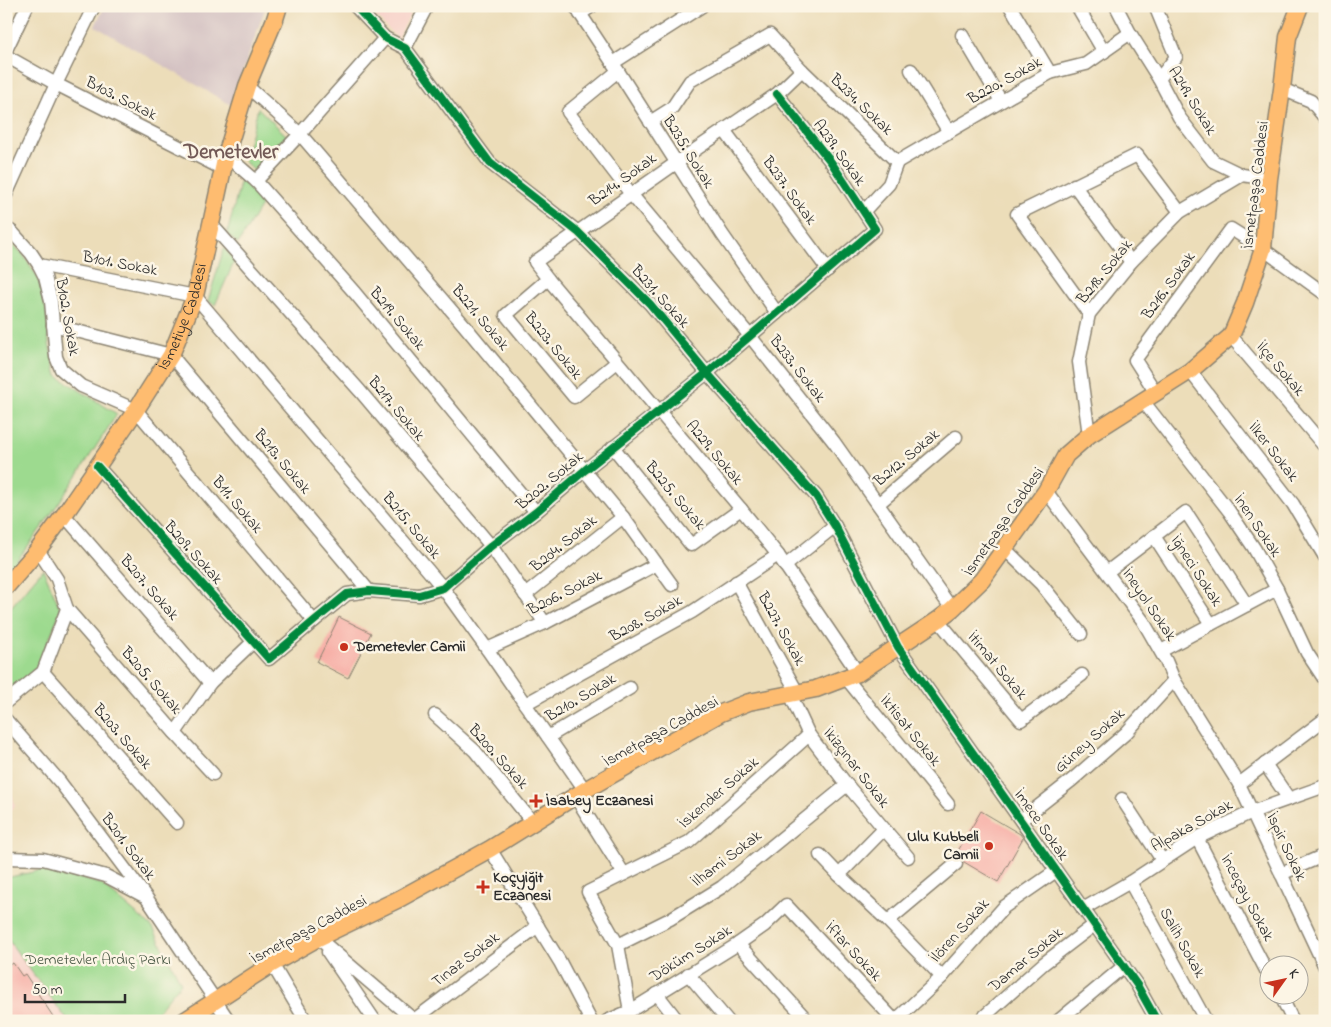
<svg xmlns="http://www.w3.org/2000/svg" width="1331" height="1027" viewBox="0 0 1331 1027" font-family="'Indie Flower',sans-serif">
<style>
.built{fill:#f7d1c9}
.industrial{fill:#d2bfc1}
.green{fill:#9dda8f;stroke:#64825d}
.building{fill:#f7aea6}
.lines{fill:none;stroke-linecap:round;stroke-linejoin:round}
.minor-casing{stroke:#8c8472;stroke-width:15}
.major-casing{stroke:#8c8472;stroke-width:19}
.minor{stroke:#fff;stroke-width:12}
.major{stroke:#febc70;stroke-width:16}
.cycleway-casing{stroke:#fcf5e5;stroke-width:11}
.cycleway{stroke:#00873e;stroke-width:8}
.poi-dot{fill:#c8321e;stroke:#fcf5e5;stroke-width:2}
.labels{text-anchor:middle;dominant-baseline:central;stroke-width:5;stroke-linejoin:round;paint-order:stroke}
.street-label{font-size:16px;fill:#2b2b2b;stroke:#fcf5e5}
.poi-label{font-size:16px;font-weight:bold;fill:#2b2b2b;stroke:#fcf5e5;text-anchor:start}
.park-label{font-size:16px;fill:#485744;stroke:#fcf5e5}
.district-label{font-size:21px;font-weight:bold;fill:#725956;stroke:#fcf5e5}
</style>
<rect width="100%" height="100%" fill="#fcf5e5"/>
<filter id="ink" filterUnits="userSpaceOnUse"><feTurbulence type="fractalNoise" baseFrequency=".02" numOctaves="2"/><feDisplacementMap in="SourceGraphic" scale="10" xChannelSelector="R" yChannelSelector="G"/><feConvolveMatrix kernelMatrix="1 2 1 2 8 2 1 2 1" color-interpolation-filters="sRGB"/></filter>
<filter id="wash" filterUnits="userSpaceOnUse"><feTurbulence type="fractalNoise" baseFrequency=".0096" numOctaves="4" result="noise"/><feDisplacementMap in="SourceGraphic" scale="20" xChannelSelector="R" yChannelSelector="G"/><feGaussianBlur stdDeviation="1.12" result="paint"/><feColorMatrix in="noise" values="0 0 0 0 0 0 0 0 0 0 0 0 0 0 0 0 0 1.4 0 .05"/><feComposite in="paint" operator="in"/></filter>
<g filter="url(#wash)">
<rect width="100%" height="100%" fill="#ecddb9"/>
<!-- built -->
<g class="built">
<path d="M366,6H414L398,39Z"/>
<path d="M6,766L15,806L6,816Z"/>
<path d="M6,937L68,1021H6Z"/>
</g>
<!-- industrial -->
<path class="industrial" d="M105,6H266L231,105L95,26Z"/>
<!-- green -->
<g class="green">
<path d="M258,108L291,140L258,174L244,161Z"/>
<path d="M241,180L263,202L238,244L227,234Z"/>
<path d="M6,238L22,253L37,276L46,309L49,344L57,376L117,414C82,468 47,524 6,574Z"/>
<path d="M224,248L235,260L215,305L208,301Z"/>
<path d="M43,569L61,610L38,666L6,695V613Z"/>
<path d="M46,869L101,884L153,928L181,983L149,1021H68L6,937V878Z"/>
</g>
<g id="blocks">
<!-- building -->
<g class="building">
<path d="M339,617L371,633L348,678L317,662Z"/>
<path d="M981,811L1020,834L1023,838L998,882L964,862L959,857L955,856Z"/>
<path d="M13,963L22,976L25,974L56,1021H10L6,1015V967Z"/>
</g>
</g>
</g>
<g filter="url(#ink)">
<use href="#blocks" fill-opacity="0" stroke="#8c8472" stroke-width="1"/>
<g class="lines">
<defs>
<g id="minor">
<path d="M355,6L385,38L405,48L490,163L578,232L650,304L707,373L816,496L835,526L898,647L1137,985L1157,1021"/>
<path d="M575,6L618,71L722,234L777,313"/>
<path d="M1010,6L1050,73"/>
<path d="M1077,6L1104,52"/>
<path d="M1116,6L1130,33L1159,79L1179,117L1213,161L1242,175L1269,179"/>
<path d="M1155,6L1176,57L1159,79"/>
<path d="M580,14L592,6"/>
<path d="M962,35L1001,101"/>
<path d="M405,48L427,6"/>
<path d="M6,50L27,6"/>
<path d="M6,56L56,84L223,169"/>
<path d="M613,63L702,6"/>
<path d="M802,70L777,94L676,163L535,262L548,279L741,509L778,555L858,673"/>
<path d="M911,70L949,132"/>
<path d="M618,71L568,112L631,194L750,336L834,442L952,609"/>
<path d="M247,86L300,134L464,325L623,517L672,585"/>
<path d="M1282,89L1311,101L1325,118"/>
<path d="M650,122L672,108L690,81L770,35L802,70L897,162"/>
<path d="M724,130L828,270"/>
<path d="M226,155L256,181L355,293L536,512"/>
<path d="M897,162L1050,73L1086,64L1130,33"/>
<path d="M256,181L300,134L385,38"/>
<path d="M1074,185L1131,262"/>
<path d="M6,195L56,84L94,6"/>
<path d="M864,211L889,184L897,162"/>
<path d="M211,224L360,391L491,546L545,623"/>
<path d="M6,228L12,232L31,253L39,265L45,277L51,301L56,357L61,369L81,386L136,410L314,621"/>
<path d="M39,265L195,296L443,588L487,649L525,704L585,790"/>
<path d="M548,279L506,315L574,397L617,362"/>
<path d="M1089,314L1017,214L1137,155L1180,212"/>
<path d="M53,325L171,355L369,591"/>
<path d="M1231,336L1325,447"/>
<path d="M1190,371L1293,504L1325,557"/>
<path d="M1156,393L1135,360L1231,229L1263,249L1325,294"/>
<path d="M1143,401L1229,511L1254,548L1277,589L1307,653L1325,680"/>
<path d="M1089,435L1079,362L1089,314L1131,262L1180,212L1242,175"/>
<path d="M613,447L691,545L741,509"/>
<path d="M97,466L269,659L314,621L347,594L369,591L419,595L443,588L491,546L536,512L585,470L707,373L875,229L831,162L777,94"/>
<path d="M1046,491L1143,621L1166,661L1174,680L1239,784L1325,967"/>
<path d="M878,504L956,437"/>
<path d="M64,515L210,683"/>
<path d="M1154,536L1211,624"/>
<path d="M1005,549L1041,584L1081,634"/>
<path d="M785,566L835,526"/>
<path d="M1107,572L1186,512L1247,605"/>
<path d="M736,582L797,692"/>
<path d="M525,595L623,517"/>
<path d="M67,609L175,733L213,774"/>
<path d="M938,620L1021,720L1082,675"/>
<path d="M487,649L545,623L657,564"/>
<path d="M1161,651L1277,589"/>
<path d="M43,672L177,823"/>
<path d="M846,678L948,804"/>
<path d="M790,694L809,735L847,785L908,857"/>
<path d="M6,702L43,672L67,609L57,579L38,550"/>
<path d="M525,704L692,612L778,555"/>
<path d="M435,715L475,751L533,823"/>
<path d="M6,720L60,782L146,897L229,1021"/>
<path d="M175,733L210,683L253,642"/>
<path d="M548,737L630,688"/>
<path d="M1265,764L1289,799"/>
<path d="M1239,784L1325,719"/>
<path d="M575,796L624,874"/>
<path d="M1122,799L1162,860"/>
<path d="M1021,820L1072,780L1126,733L1174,680"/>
<path d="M884,829L839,875L888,921L942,977"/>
<path d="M1197,838L1268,974"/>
<path d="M490,849L560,962L591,1021"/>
<path d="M820,855L839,875"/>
<path d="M6,858L43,859L106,876L142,895"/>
<path d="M1281,874L1325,855"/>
<path d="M1130,882L1206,1021"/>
<path d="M1083,909L1130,882L1197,838L1252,812L1325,786"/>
<path d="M888,921L956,864"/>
<path d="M318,938L415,1021"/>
<path d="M738,944L808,1021"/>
<path d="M618,945L670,919L722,887L847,785"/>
<path d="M328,952L375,1021"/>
<path d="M272,964L306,1021"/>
<path d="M688,974L728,1021"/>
<path d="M657,994L678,1021"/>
<path d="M1280,994L1293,1021"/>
<path d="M630,1011L618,945L588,892L689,842L809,735"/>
<path d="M414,1020L538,926"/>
<path d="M607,1021L630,1011L738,944L765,925L786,905L895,1021"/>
<path d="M895,1021L942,977L1004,907L1056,871"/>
<path d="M979,1021L1043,964L1094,925"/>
<path d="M1058,1021L1124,966"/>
</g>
<g id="major">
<path id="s1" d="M6,587L38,550L64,515L136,410L171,355L195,296L211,224L226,155L247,86L275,19L279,6"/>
<path d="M184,1021L272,964L318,938L399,899L490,849L585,790L721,713L749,702L816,689L858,673L938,620L952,609L982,580L1046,491L1066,455L1089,435L1190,371L1231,336L1245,303L1263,249L1269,179L1282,89L1288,37L1300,6"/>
</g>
</defs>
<!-- minor casing -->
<use href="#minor" class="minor-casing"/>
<!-- major casing -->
<use href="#major" class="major-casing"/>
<!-- minor -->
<use href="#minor" class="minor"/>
<!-- major -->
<use href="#major" class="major"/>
<defs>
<g id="cycleway">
<path d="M355,6L385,38L405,48L490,163L578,232L650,304L707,373L816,496L835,526L898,647L1137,985L1157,1021"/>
<path d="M97,466L269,659L314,621L347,594L369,591L419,595L443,588L491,546L536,512L585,470L707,373L875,229L831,162L777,94"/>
</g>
</defs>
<!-- cycleway casing -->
<use href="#cycleway" class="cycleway-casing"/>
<!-- cycleway -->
<use href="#cycleway" class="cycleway"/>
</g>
</g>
<!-- markers -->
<g class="poi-dot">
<circle cx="344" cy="647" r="5"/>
<path d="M533.5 793.5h5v5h5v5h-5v5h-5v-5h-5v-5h5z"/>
<circle cx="989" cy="846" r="5"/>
<path d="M480.5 879.5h5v5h5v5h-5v5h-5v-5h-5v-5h5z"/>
</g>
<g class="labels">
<!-- street labels -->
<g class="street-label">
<text transform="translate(1005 81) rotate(-29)">B220. Sokak</text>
<text transform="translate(121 99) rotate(27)">B103. Sokak</text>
<text transform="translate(1192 101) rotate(58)">A249. Sokak</text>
<text transform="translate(861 105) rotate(44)">B234. Sokak</text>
<text transform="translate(688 152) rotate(58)">B235. Sokak</text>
<text transform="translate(839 153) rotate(54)">A239. Sokak</text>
<text transform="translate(623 180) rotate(-36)">B214. Sokak</text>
<text transform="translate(1256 185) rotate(-83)">İsmetpaşa Caddesi</text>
<text transform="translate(789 191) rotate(54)">B237. Sokak</text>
<text transform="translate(120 264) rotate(11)">B101. Sokak</text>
<text transform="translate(1105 272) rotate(-51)">B218. Sokak</text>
<text transform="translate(1169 286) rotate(-54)">B216. Sokak</text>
<text transform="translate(660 297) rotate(48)">B231. Sokak</text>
<text stroke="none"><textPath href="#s1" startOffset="325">İsmetiye Caddesi</textPath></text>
<text transform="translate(67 317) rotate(80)">B102. Sokak</text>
<text transform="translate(480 318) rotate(50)">B221. Sokak</text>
<text transform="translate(397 319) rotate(50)">B219. Sokak</text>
<text transform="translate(553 346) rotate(51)">B223. Sokak</text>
<text transform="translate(797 369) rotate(52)">B233. Sokak</text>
<text transform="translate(1280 369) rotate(50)">İlçe Sokak</text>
<text transform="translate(396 409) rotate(50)">B217. Sokak</text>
<text transform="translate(1273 452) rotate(52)">İlker Sokak</text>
<text transform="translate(714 453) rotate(50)">A229. Sokak</text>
<text transform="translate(907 458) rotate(-40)">B212. Sokak</text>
<text transform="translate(282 462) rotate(50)">B213. Sokak</text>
<text transform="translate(550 481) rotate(-40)">B202. Sokak</text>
<text transform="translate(675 496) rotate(50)">B225. Sokak</text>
<text transform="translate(237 505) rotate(50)">B11. Sokak</text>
<text transform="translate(1004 522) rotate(-55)">İsmetpaşa Caddesi</text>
<text transform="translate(411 526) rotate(50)">B215. Sokak</text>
<text transform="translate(1257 526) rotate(56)">İnen Sokak</text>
<text transform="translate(564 544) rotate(-39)">B204. Sokak</text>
<text transform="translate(193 553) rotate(48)">B209. Sokak</text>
<text transform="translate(1196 571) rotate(57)">İğneci Sokak</text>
<text transform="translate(149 588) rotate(49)">B207. Sokak</text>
<text transform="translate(565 593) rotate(-27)">B206. Sokak</text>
<text transform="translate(1149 605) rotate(56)">İneyol Sokak</text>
<text transform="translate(646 619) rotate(-29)">B208. Sokak</text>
<text transform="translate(781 629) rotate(61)">B227. Sokak</text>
<text transform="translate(997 666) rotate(50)">İtimat Sokak</text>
<text transform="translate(151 681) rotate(49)">B205. Sokak</text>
<text transform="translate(581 698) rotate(-31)">B210. Sokak</text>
<text transform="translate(910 731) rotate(51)">İktisat Sokak</text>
<text transform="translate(661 732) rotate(-29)">İsmetpaşa Caddesi</text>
<text transform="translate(122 737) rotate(49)">B203. Sokak</text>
<text transform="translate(1090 741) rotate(-42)">Güney Sokak</text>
<text transform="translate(498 757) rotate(48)">B200. Sokak</text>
<text transform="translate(856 768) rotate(52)">İkizçınar Sokak</text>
<text transform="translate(719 793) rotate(-41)">İskender Sokak</text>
<text transform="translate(1041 825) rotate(55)">İmece Sokak</text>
<text transform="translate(1192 826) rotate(-29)">Alpaka Sokak</text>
<text transform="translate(128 847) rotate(53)">B201. Sokak</text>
<text transform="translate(1286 847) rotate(65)">İspir Sokak</text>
<text transform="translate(727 859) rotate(-37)">İlhami Sokak</text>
<text transform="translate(1247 898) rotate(62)">İnceçay Sokak</text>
<text transform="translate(309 930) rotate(-28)">İsmetpaşa Caddesi</text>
<text transform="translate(960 931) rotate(-48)">İlören Sokak</text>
<text transform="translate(1182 943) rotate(61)">Salih Sokak</text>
<text transform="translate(853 952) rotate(47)">İftar Sokak</text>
<text transform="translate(691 954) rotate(-32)">Döküm Sokak</text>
<text transform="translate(466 960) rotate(-37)">Tınaz Sokak</text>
<text transform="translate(1026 960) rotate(-40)">Damar Sokak</text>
</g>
<!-- poi labels -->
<g class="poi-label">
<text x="354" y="647">Demetevler Camii</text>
<text x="546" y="801">İsabey Eczanesi</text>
<text x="979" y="837" text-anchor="end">Ulu Kubbeli<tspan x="979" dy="18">Camii</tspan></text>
<text x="493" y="878">Koçyiğit<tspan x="493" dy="18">Eczanesi</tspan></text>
</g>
<!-- park labels -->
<g class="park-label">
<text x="98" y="960">Demetevler Ardıç Parkı</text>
</g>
<!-- district labels -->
<g class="district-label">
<text x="231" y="153">Demetevler</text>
</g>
</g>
<!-- margin -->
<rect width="1331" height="1027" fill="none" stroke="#fcf5e5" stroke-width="25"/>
<!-- north arrow -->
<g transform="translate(1284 980) rotate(57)"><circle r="24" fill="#fcf5e5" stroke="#a8a49b"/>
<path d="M0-4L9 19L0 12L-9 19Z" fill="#c8321e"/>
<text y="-8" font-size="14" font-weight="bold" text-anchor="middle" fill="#2b2b2b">K</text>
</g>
<!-- scale -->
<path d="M25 994v8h100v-8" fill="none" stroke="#2b2b2b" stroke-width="2.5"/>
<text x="32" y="994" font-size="15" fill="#2b2b2b" stroke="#fcf5e5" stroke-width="4" paint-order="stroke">50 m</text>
</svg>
